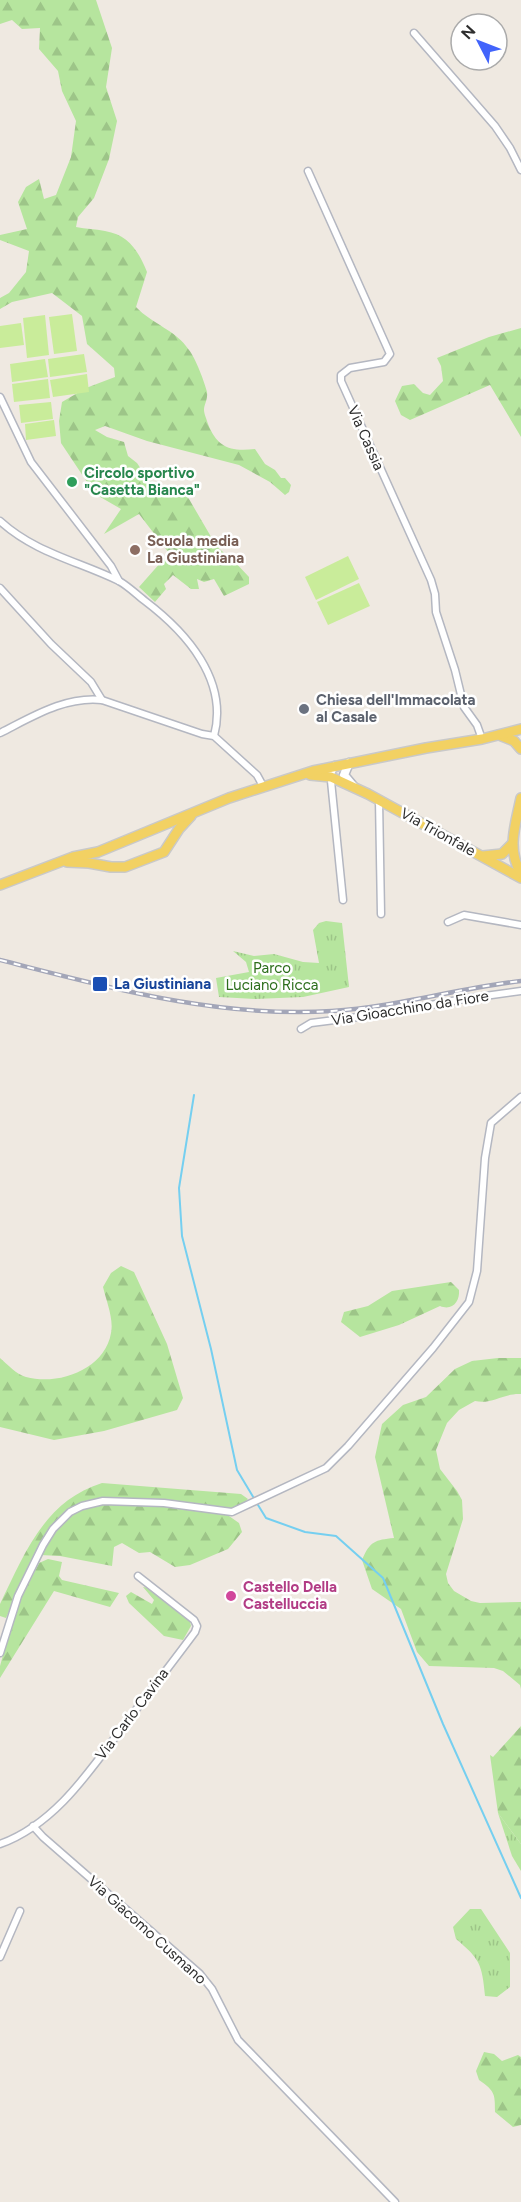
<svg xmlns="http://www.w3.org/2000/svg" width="521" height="2202" viewBox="0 0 521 2202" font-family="Figtree,sans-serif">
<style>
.grass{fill:url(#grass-tufts)}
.forest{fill:url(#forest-firs)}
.pitch{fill:#c9ec9a}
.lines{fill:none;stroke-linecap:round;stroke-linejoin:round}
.stream{stroke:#75cff0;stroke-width:2}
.street-casing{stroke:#b4b7c1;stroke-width:9}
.secondary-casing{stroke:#b4b7c1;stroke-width:11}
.primary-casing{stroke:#c9c9c9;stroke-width:12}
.street{stroke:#fff;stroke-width:6}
.secondary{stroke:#fff;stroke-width:8}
.primary{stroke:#f2d163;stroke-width:9}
.rail-casing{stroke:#a3a6b8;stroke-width:4.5}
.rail{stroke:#fff;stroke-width:2;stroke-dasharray:7;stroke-linecap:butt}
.leisure-dot{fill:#2e9e5b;stroke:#fff;stroke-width:2}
.education-dot{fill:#8d6e63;stroke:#fff;stroke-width:2}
.worship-dot{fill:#6b7280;stroke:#fff;stroke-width:2}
.transit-dot{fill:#1a4fb4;stroke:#fff;stroke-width:2}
.hotel-dot{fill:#d1479c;stroke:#fff;stroke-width:2}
.labels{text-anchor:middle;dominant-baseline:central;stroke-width:5;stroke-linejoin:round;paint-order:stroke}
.street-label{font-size:15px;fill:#2e2e2e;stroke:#fff}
.leisure-label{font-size:15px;font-weight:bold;fill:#27864d;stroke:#fff;text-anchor:start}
.education-label{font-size:15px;font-weight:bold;fill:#785e54;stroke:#fff;text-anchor:start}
.worship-label{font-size:15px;font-weight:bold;fill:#5b616d;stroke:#fff;text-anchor:start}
.park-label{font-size:15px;fill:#2c6e1b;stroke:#fff}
.transit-label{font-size:15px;font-weight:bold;fill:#164399;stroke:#fff;text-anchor:start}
.hotel-label{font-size:15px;font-weight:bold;fill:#b23c85;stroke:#fff;text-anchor:start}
</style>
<defs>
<pattern id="grass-tufts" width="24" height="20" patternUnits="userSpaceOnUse" patternTransform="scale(1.5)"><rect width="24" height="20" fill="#b6e59e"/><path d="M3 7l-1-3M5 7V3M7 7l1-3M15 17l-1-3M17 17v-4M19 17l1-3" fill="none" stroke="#9dc588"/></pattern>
<pattern id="forest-firs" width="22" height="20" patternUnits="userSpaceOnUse" patternTransform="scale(1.5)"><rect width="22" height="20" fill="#b6e59e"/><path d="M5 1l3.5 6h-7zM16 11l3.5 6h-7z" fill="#9dc588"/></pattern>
</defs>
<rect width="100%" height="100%" fill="#efe9e1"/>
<!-- grass -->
<g class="grass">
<path d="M326,921L342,923L349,987L303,997L255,999L219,997L216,978L249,972L246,962L233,951L254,956L274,954L303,962L319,963L313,930L319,923Z"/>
<path d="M498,1813L521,1844V1871L512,1856Z"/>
<path d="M470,1909H481L510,1953V1987L497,1997L485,1996C482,1964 480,1959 456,1939L453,1927Z"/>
</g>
<!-- forest -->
<g class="forest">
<path d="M0,0H96L112,48L106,87L117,121L109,159L94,198L78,217L76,227C86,229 95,229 105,231C129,235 139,252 147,272L136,307C152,324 176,330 189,350C195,357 205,383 207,392C208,400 204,404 204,410C204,414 207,420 208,424C217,447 230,452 255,449L265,464L275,470L281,478H285L291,485L289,492L285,495L270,482L239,465L147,441L105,426L95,430L107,437L124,442L128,456L137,463L149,481L181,491L189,499L217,547L233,560L249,577V584L224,596L214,579L204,582L197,579L199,589H191L173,575L164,584L166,589L155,602L139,587L169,553L139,514L104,534L121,509L95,494L61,443L59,421L62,402L86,388L115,377L114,368L87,344L82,316L52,293L12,302L0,309V298L9,293L26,272L29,251L0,240V235L27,229L18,202L26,187L39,179L44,199L56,195L71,157L76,121L62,91L58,71L39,49L40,28L22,29L12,20L0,24Z"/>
<path d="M521,328V437L490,385L410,420L401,415L395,401L402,386L414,384L423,393L430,395L443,381L441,366L437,358L489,337Z"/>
<path d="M121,1266L134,1272L167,1344L183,1398L177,1410L104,1431L54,1440L0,1427V1358C7,1364 17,1375 26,1377C59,1386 105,1369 111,1333C114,1319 106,1300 103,1287L111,1273Z"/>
<path d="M451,1282L459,1290C460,1302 452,1311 440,1306L399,1325L360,1337L341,1322L344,1312L368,1306L392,1291Z"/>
<path d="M498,1358H521V1394C503,1393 492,1405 475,1401L459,1410L447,1423L436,1450L440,1469L457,1491L462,1500L463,1519L446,1574L448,1583L454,1591L471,1601L480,1603L521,1602V1689L520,1685L503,1671L494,1668L429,1666L417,1652L401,1609L372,1589L362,1560C370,1541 375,1540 394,1538L375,1457L382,1424L403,1405L426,1397L455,1369L472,1361Z"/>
<path d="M102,1483L241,1494L248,1499L240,1507L228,1511L229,1516L239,1523L242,1532L228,1549L190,1565L175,1567L150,1552L139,1553L122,1543L114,1547L112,1566L60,1556L40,1555L31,1564L6,1618L0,1616V1604C24,1555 44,1501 102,1483Z"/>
<path d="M48,1559L62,1562L59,1576L62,1580L119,1593L110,1607L54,1591L0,1678V1666L16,1608L39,1563Z"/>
<path d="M143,1587L149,1588L190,1621L191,1626L183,1640L164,1636L129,1603L126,1596L131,1592L152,1604L154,1600Z"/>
<path d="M521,1726V1844L498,1813L490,1755L493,1757Z"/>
<path d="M484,2052L494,2054L502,2061L518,2055L521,2057V2125L513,2127L495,2112C495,2094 495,2091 479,2080L476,2071Z"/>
</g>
<!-- pitch -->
<g class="pitch">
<path d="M72,314L77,351L54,354L49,317Z"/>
<path d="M45,315L49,355L27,358L23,318Z"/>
<path d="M21,323L24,345L0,348V326Z"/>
<path d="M84,354L87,372L50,377L48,359Z"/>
<path d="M45,359L48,377L12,382L10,364Z"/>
<path d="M87,374L89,392L53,397L50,380Z"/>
<path d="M48,379L50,398L14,402L12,384Z"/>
<path d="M51,402L53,419L21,423L19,405Z"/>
<path d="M54,420L56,436L26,440L25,424Z"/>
<path d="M348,556L359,579L316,600L305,577Z"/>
<path d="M359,583L370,606L328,625L317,602Z"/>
</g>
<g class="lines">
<!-- stream -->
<g class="stream">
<path d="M194,1095L179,1188L182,1236L211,1349L237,1470L255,1500"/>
<path d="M258,1505L266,1518L305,1532L336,1536L383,1578L443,1724L521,1898"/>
</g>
<defs>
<g id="street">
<path d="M414,33L495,126L510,148L521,170"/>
<path d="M308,171L390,354L384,362L350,368L341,375V381L431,580L435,594L436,612L455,670L464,707L477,725L482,739"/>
<path d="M0,397L31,462L111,566L119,581"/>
<path d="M0,521C35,553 78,561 119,581C128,586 136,594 145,601C186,632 229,680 214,736"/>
<path d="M0,588L51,644L91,682L102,700"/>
<path d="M0,733C32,717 65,696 102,700L202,734L214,736L257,775L263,786"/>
<path d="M335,765L331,774V781L343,900"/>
<path d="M379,800L381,914"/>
<path d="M448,922L464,915L521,925"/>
<path d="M301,1029L311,1023L382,1014L463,999L521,991"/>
<path d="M0,1653L18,1596L43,1545L53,1529L70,1512L82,1506L103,1501L164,1503L232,1512L326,1468L348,1446L433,1348L469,1302L477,1271L485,1158L491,1123L521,1097"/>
<path d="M33,1826L43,1837L200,1974L212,1989L238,2040L395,2202"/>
<path d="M0,1844C56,1824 91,1769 125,1724C148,1694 172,1663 195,1632L197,1626L194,1620L138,1576"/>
<path d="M0,1957L20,1911"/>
</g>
<path id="secondary" d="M349,763L344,775L354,787"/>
<g id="primary">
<path d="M499,735L514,741L521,749"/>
<path d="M310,775L331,777L368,794L521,878"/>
<path d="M521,798C516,823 506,849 521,873"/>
<path d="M483,856L502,854L512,844"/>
<path d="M67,862L89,863L111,867H125L164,852L179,829L191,816"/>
<path d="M0,885L73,857L98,852L229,798L313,771L426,748L482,739L521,729"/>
</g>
</defs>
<!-- street casing -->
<use href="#street" class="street-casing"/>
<!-- secondary casing -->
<use href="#secondary" class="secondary-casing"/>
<!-- primary casing -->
<use href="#primary" class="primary-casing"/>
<!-- street -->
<use href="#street" class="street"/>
<!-- secondary -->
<use href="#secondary" class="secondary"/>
<!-- primary -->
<use href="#primary" class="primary"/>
<defs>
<path id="rail" d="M0,960C111,988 216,1018 332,1011C396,1007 458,988 521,981"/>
</defs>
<!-- rail casing -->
<use href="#rail" class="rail-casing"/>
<!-- rail -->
<use href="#rail" class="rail"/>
</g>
<!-- markers -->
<circle class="leisure-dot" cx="72" cy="482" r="6"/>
<circle class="education-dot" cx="135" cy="550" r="6"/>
<circle class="worship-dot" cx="304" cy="709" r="6"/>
<rect class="transit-dot" x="92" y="976" width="16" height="16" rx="3"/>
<circle class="hotel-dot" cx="231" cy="1596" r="6"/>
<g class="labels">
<!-- street labels -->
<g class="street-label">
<text transform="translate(366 438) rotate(66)">Via Cassia</text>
<text transform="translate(438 832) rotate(29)">Via Trionfale</text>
<text transform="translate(410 1008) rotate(-9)">Via Gioacchino da Fiore</text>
<text transform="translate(132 1714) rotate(-53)">Via Carlo Cavina</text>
<text transform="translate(147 1930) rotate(42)">Via Giacomo Cusmano</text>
</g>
<!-- leisure labels -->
<g class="leisure-label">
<text x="84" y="473">Circolo sportivo<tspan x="84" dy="17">"Casetta Bianca"</tspan></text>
</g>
<!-- education labels -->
<g class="education-label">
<text x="147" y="541">Scuola media<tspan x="147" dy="17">La Giustiniana</tspan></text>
</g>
<!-- worship labels -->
<g class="worship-label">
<text x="316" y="700">Chiesa dell'Immacolata<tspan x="316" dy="17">al Casale</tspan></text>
</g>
<!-- park labels -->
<g class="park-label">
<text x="272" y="968">Parco<tspan x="272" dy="17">Luciano Ricca</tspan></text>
</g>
<!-- transit labels -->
<g class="transit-label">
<text x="114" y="984">La Giustiniana</text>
</g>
<!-- hotel labels -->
<g class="hotel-label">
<text x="243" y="1587">Castello Della<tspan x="243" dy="17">Castelluccia</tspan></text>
</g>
</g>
<!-- north arrow -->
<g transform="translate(479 42) rotate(312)"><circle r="28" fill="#ffffff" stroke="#ababab" stroke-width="1.5"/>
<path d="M0-4.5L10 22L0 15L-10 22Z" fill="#4264fb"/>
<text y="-9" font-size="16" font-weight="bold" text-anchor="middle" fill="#2e2e2e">N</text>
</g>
</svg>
